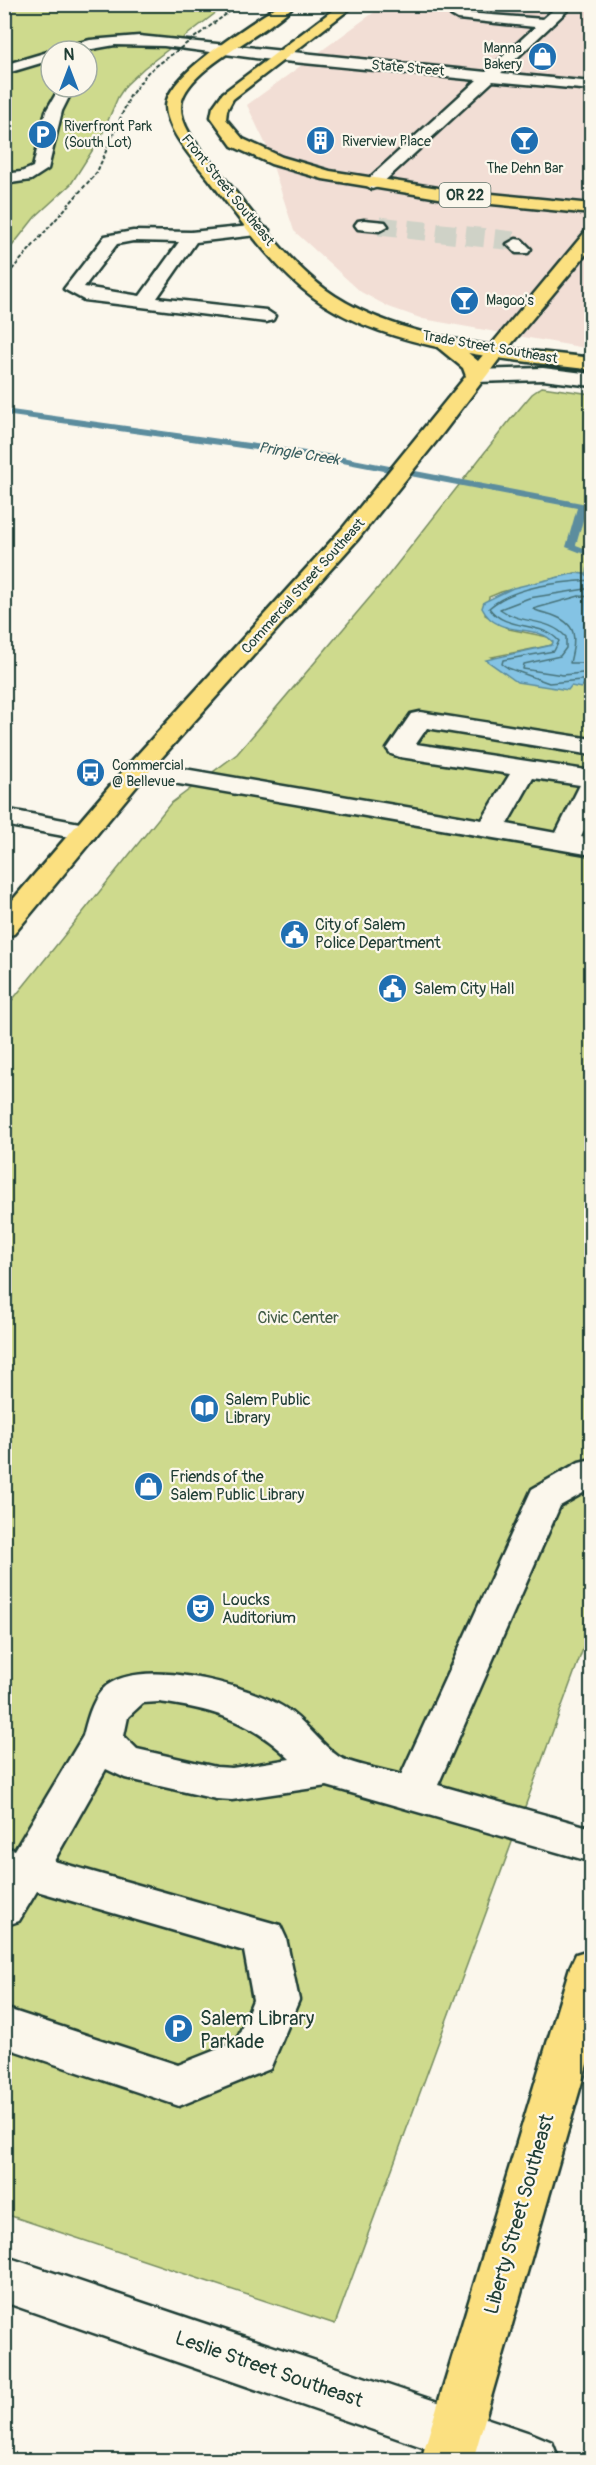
<svg xmlns="http://www.w3.org/2000/svg" width="596" height="2465" viewBox="0 0 596 2465" font-family="Pangolin,sans-serif">
<style>
.built{fill:#f2ded5}
.green{fill:#ceda8d;stroke:#768c60;stroke-width:1.5;fill-rule:evenodd}
.water{fill:#84c3e4;stroke:#5c8d9e;stroke-width:1.5}
.lines{fill:none;stroke-linecap:round;stroke-linejoin:round}
.shore{stroke:#47737a;stroke-width:1.5}
.stream{fill:#5c8d9e;fill-rule:evenodd}
.minor-tunnel{stroke:#cfd2c7;stroke-width:19;stroke-dasharray:19 10;stroke-linecap:butt}
.minor-casing{stroke:#1f3d34;stroke-width:5}
.major-casing{stroke:#1f3d34;stroke-width:5}
.highway-casing{stroke:#1f3d34;stroke-width:5}
.minor{fill:#fbf7ec;fill-rule:evenodd}
.major{fill:#fbe080;fill-rule:evenodd}
.highway{fill:#fbe080;fill-rule:evenodd}
.rail{stroke:#1f3d34;stroke-width:2;stroke-dasharray:4 2;stroke-linecap:butt}
.labels{text-anchor:middle;dominant-baseline:central;stroke-width:4.5;stroke-linejoin:round;paint-order:stroke}
.far-poi-label{font-size:14px;fill:#1f3d34;stroke:#fbf7ec;text-anchor:start}
.far-street-label{font-size:14px;fill:#1f3d34;stroke:#fbf7ec}
.shield{fill:#fbf7ec;stroke:#61756b;stroke-width:1.5}
.shield-label{font-size:15px;font-weight:bold;fill:#1f3d34}
.far-water-label{font-size:15px;font-style:italic;fill:#385e60;stroke:#fbf7ec}
.poi-label{font-size:16px;fill:#1f3d34;stroke:#fbf7ec;text-anchor:start}
.park-label{font-size:16px;fill:#425c46;stroke:#fbf7ec}
.near-poi-label{font-size:20px;fill:#1f3d34;stroke:#fbf7ec;text-anchor:start}
.near-street-label{font-size:20px;fill:#1f3d34;stroke:#fbf7ec}
</style>
<rect width="100%" height="100%" fill="#fbf7ec"/>
<filter id="ink" filterUnits="userSpaceOnUse"><feTurbulence type="fractalNoise" baseFrequency=".0167" numOctaves="2"/><feDisplacementMap in="SourceGraphic" scale="12" xChannelSelector="R" yChannelSelector="G"/><feConvolveMatrix kernelMatrix="1 2 1 2 8 2 1 2 1" color-interpolation-filters="sRGB"/></filter>
<g filter="url(#ink)">
<!-- built -->
<path class="built" d="M384,5H591V349L423,319L389,307L361,292L294,231L266,145L247,105Z"/>
<!-- green -->
<g class="green">
<path d="M5,5H226L144,68L126,85L118,97L101,137L71,184L35,217L5,255ZM51,51H87V87H51Z"/>
<path d="M542,387L591,394V575L575,573L501,592L489,597L485,615L509,629L548,637L553,642L552,645L492,657L571,686L591,685V1627L335,2324L5,2214V1009L170,804L237,754L383,582L510,420L532,394Z"/>
</g>
<!-- water -->
<path class="water" d="M576,573L591,575V687L584,684L581,688L571,686L568,690L517,682L486,660L552,645L553,642C537,623 497,639 482,608L484,602L513,588Z"/>
<g class="lines">
<!-- shore -->
<g class="shore">
<path d="M592,580C560,582 514,586 489,608C506,632 540,620 559,641L554,651L503,660L502,664L508,668L549,683L592,679"/>
<path d="M592,588L529,598L500,609C521,625 548,617 566,637V648L560,656L524,664L523,669L563,675L592,672"/>
<path d="M592,597L579,596L533,609C539,612 545,613 552,615C580,625 575,640 570,663H592"/>
</g>
<!-- stream -->
<g class="stream">
<path d="M4,409L327,454L592,505V511L586,510L576,545L592,551V557L566,547L577,508L327,460L4,415Z"/>
<path d="M592,565V577L586,576L587,568Z"/>
</g>
<!-- minor-tunnel -->
<path class="minor-tunnel" d="M379,226L514,241L516,244"/>
<defs>
<g id="minor">
<path d="M560,4H574L501,73L592,82V90L493,81L378,187L372,189L364,184L366,181L477,80L263,59L164,46L115,45L81,51H58L60,48L90,40L139,36L486,72L535,27L458,19L451,15L453,12L543,19Z"/>
<path d="M51,51V60L4,74V65Z"/>
<path d="M60,87H74L62,111L48,169L31,180L4,184V174L21,172L33,167L46,111Z"/>
<path d="M364,220L385,222L388,226L379,231L358,229L355,225L358,221Z"/>
<path d="M260,225L269,230L266,234L196,242L157,298L266,310L275,316L273,320L266,322L84,300L64,289L105,236L133,231L191,232ZM133,241L179,242L140,296L84,287L117,244Z"/>
<path d="M516,239L522,240L531,249L528,253H516L507,244Z"/>
<path d="M543,368L592,374V386L543,380L476,382L466,376L476,370Z"/>
<path d="M420,712L592,739V755L427,728L416,744L592,771V815L581,837L592,839V855L138,777L129,774L125,769L129,764L138,761L482,820L510,774L400,757L391,754L387,749L411,714ZM533,778L580,785L556,833L507,824Z"/>
<path d="M4,809L85,824L94,826L98,832L94,838L85,840L4,825Z"/>
<path d="M592,1459V1488L560,1506L438,1785L592,1828V1862L327,1786L232,1800L216,1799L125,1778L106,1769L54,1861L280,1925L286,1938L299,2000L270,2069L179,2106L4,2047V2008L178,2065L236,2042L253,2000L244,1951L37,1891L19,1921L4,1926V1847L15,1850L83,1736C87,1721 91,1703 102,1690C135,1654 249,1685 285,1708C306,1721 319,1743 339,1757C353,1765 385,1770 401,1775L532,1489L579,1462ZM159,1702C213,1709 251,1721 290,1759L232,1768L216,1767L137,1749L124,1736L128,1717L143,1703Z"/>
<path d="M4,2256L533,2434L552,2442L559,2460H460L4,2302Z"/>
</g>
<g id="major">
<path d="M592,230V247L503,354L443,433L358,539L147,774L14,934L4,936V910L129,764L342,529L466,376L463,368L435,345L433,341L435,337H449L478,361L586,231Z"/>
<path d="M592,1949V2047L473,2460H421L570,1967L576,1954Z"/>
</g>
<g id="highway">
<path d="M280,4H295C269,34 193,64 182,100C175,125 207,157 221,174C253,213 285,259 325,289C396,341 507,348 592,358V370C506,359 383,349 313,297C273,268 238,217 208,178C194,161 160,123 167,100C177,68 251,25 280,4Z"/>
<path d="M341,4H356L233,99L227,110L226,119L243,139L282,157L330,171L451,190L592,204V214L451,200L323,179L271,164L232,146L211,117L213,107L223,93Z"/>
</g>
</defs>
<!-- minor casing -->
<use href="#minor" class="minor-casing"/>
<!-- major casing -->
<use href="#major" class="major-casing"/>
<!-- highway casing -->
<use href="#highway" class="highway-casing"/>
<!-- minor -->
<use href="#minor" class="minor"/>
<!-- major -->
<use href="#major" class="major"/>
<!-- highway -->
<use href="#highway" class="highway"/>
<!-- rail -->
<path class="rail" d="M4,279L97,172L130,96L148,72L240,4"/>
</g>
</g>
<!-- icons -->
<defs>
<symbol id="shop-disc" viewBox="-11 -11 22 22"><circle r="9.5" fill="#1f6fb2" stroke="#fbf7ec"/><path d="M-5-2.5h2.3a2.7 3.5 0 0 1 5.4 0H5L5.5 6h-11ZM-1.5-2.5h3a1.5 2.3 0 0 0-3 0Z" fill="#fff"/></symbol>
<symbol id="parking-disc" viewBox="-11 -11 22 22"><circle r="9.5" fill="#1f6fb2" stroke="#fbf7ec"/><path d="M-3.5-5.5H1a3.5 3.5 0 0 1 0 7H-1V5.5H-3.5ZM-1-3.4V-.6H.8a1.4 1.4 0 0 0 0-2.8Z" fill="#fff"/></symbol>
<symbol id="building-disc" viewBox="-11 -11 22 22"><circle r="9.5" fill="#1f6fb2" stroke="#fbf7ec"/><path d="M-4-6H4V6H1V3H-1V6H-4ZM-2.5-4.3h1.7v1.8h-1.7ZM.8-4.3h1.7v1.8H.8ZM-2.5-1h1.7V.8h-1.7ZM.8-1h1.7V.8H.8Z" fill="#fff"/></symbol>
<symbol id="bar-disc" viewBox="-11 -11 22 22"><circle r="9.5" fill="#1f6fb2" stroke="#fbf7ec"/><path d="M-6-5H6L.8 .8V4.5H3.5V6h-7V4.5H-.8V.8Z" fill="#fff"/></symbol>
<symbol id="bus-disc" viewBox="-11 -11 22 22"><circle r="9.5" fill="#1f6fb2" stroke="#fbf7ec"/><path d="M-5-6H5V4H4V6H2V4H-2V6H-4V4H-5ZM-3.5-4V0h7V-4ZM-3.5 1.2v1.5H-2V1.2ZM2 1.2v1.5H3.5V1.2Z" fill="#fff"/></symbol>
<symbol id="civic-disc" viewBox="-11 -11 22 22"><circle r="9.5" fill="#1f6fb2" stroke="#fbf7ec"/><path d="M-.6-6.5H3V-4.5H.6V-3L4-1V1h2V6H-6V1h2V-1L-.6-3ZM-1.2 2.5V6h2.4V2.5Z" fill="#fff"/></symbol>
<symbol id="library-disc" viewBox="-11 -11 22 22"><circle r="9.5" fill="#1f6fb2" stroke="#fbf7ec"/><path d="M-6-4Q-3-5.5-.7-3.5V5Q-3 3-6 4ZM6-4Q3-5.5 .7-3.5V5Q3 3 6 4Z" fill="#fff"/></symbol>
<symbol id="theatre-disc" viewBox="-11 -11 22 22"><circle r="9.5" fill="#1f6fb2" stroke="#fbf7ec"/><path d="M-5-5.5Q0-4 5-5.5V0Q5 5 0 6Q-5 5-5 0ZM-3.3-2.5H-1v1.5H-3.3ZM1-2.5H3.3v1.5H1ZM-2.8 1Q0 5.5 2.8 1Z" fill="#fff"/></symbol>
</defs>
<g fill-rule="evenodd">
<use href="#shop-disc" x="526" y="40" width="33" height="33"/>
<use href="#parking-disc" x="26" y="118" width="33" height="33"/>
<use href="#building-disc" x="304" y="124" width="33" height="33"/>
<use href="#bar-disc" x="508" y="124" width="33" height="33"/>
<use href="#bar-disc" x="448" y="284" width="33" height="33"/>
<use href="#bus-disc" x="74" y="756" width="33" height="33"/>
<use href="#civic-disc" x="278" y="918" width="33" height="33"/>
<use href="#civic-disc" x="376" y="972" width="33" height="33"/>
<use href="#library-disc" x="188" y="1392" width="33" height="33"/>
<use href="#shop-disc" x="132" y="1470" width="33" height="33"/>
<use href="#theatre-disc" x="184" y="1592" width="33" height="33"/>
<use href="#parking-disc" x="162" y="2012" width="33" height="33"/>
</g>
<g class="labels">
<!-- far-poi labels -->
<g class="far-poi-label">
<text x="522" y="48" text-anchor="end">Manna<tspan x="522" dy="16">Bakery</tspan></text>
<text x="64" y="126">Riverfront Park<tspan x="64" dy="16">(South Lot)</tspan></text>
<text x="342" y="141">Riverview Place</text>
<text x="525" y="168" text-anchor="middle">The Dehn Bar</text>
<text x="486" y="300">Magoo's</text>
<text x="112" y="765">Commercial<tspan x="112" dy="16">@ Bellevue</tspan></text>
</g>
<!-- far-street labels -->
<g class="far-street-label">
<text transform="translate(408 68) rotate(5)">State Street</text>
<text transform="translate(228 190) rotate(51)">Front Street Southeast</text>
<text transform="translate(490 347) rotate(10)">Trade Street Southeast</text>
<text transform="translate(303 586) rotate(-48)">Commercial Street Southeast</text>
</g>
<!-- shield labels -->
<rect class="shield" x="439.5" y="183" width="51" height="24" rx="4.5"/>
<g class="shield-label">
<text x="465" y="195">OR 22</text>
</g>
<!-- far-water labels -->
<g class="far-water-label">
<text transform="translate(299 454) rotate(9)">Pringle Creek</text>
</g>
<!-- poi labels -->
<g class="poi-label">
<text x="315" y="925">City of Salem<tspan x="315" dy="18">Police Department</tspan></text>
<text x="414" y="989">Salem City Hall</text>
<text x="225" y="1400">Salem Public<tspan x="225" dy="18">Library</tspan></text>
<text x="170" y="1477">Friends of the<tspan x="170" dy="18">Salem Public Library</tspan></text>
<text x="222" y="1600">Loucks<tspan x="222" dy="18">Auditorium</tspan></text>
</g>
<!-- park labels -->
<g class="park-label">
<text x="298" y="1318">Civic Center</text>
</g>
<!-- near-poi labels -->
<g class="near-poi-label">
<text x="200" y="2018">Salem Library<tspan x="200" dy="23">Parkade</tspan></text>
</g>
<!-- near-street labels -->
<g class="near-street-label">
<text transform="translate(519 2214) rotate(-74)">Liberty Street Southeast</text>
<text transform="translate(269 2369) rotate(19)">Leslie Street Southeast</text>
</g>
</g>
<!-- margin -->
<rect width="596" height="2465" fill="none" stroke="#fbf7ec" stroke-width="24"/>
<rect x="12" y="12" width="572" height="2441" fill="none" stroke="#1f3d34" stroke-width="2" filter="url(#ink)"/>
<!-- north arrow -->
<g transform="translate(69 69)"><circle r="28" fill="#fbf7ec" stroke="#a3ada2" stroke-width="1.5"/>
<path d="M0-4.5L10 22L0 15L-10 22Z" fill="#1f6fb2"/>
<text y="-9" font-size="16" font-weight="bold" text-anchor="middle" fill="#1f3d34">N</text>
</g>
</svg>
